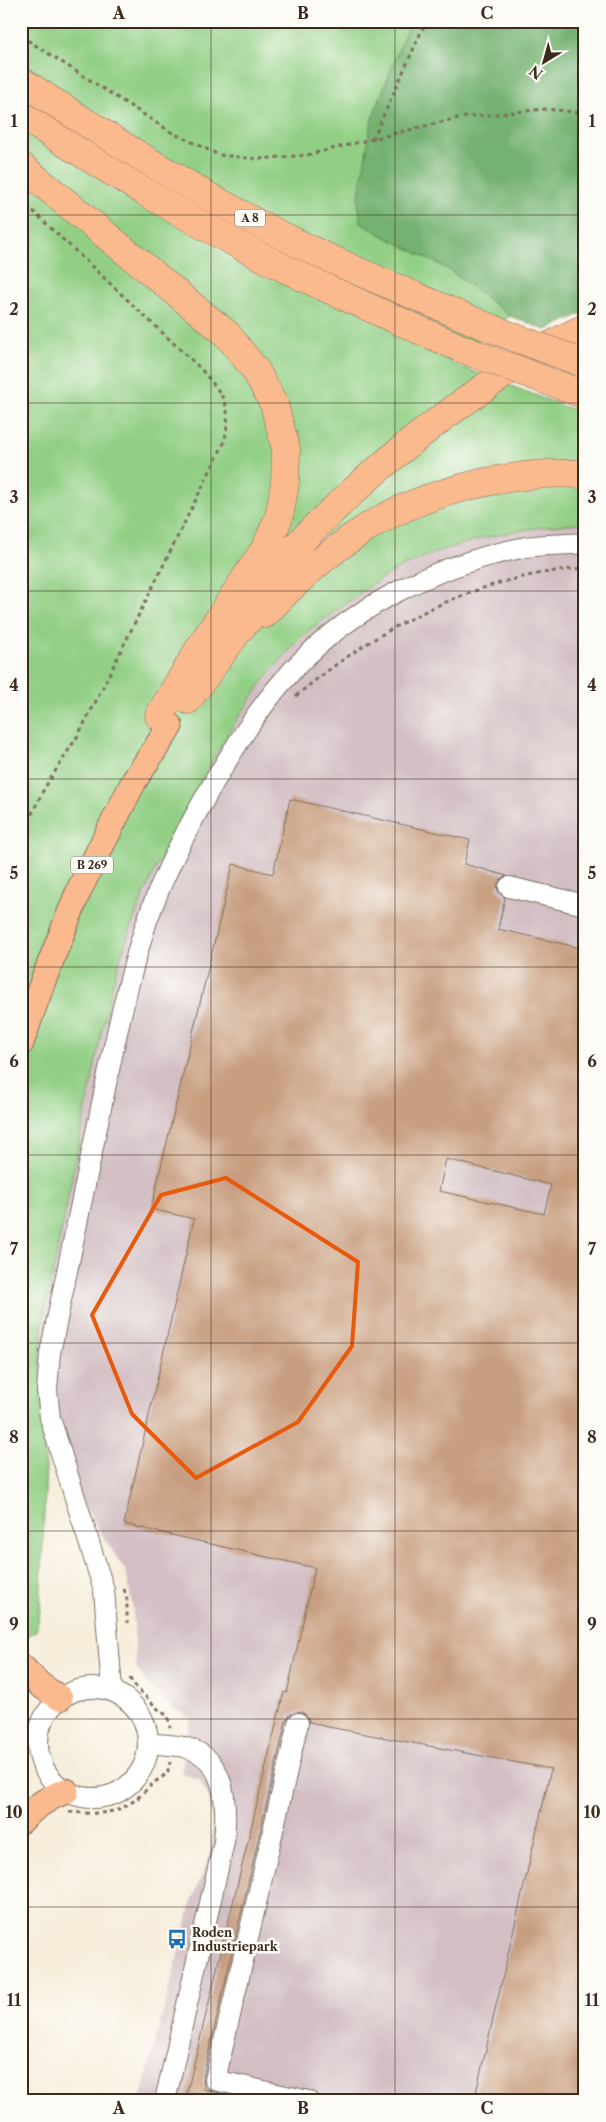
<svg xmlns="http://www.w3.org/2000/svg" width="606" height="2122" viewBox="0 0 606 2122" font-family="'Libre Caslon Text',serif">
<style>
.industrial{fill:#d2bec3}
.green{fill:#92cf85;stroke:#667c52}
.forest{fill:#75b272;stroke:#586e48}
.building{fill:#c89e80;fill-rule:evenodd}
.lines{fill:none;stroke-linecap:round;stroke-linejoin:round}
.minor-casing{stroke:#7d6f60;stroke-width:22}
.major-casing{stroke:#7d6f60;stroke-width:27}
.highway-casing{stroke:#7d6f60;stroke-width:29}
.path{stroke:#7d6f60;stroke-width:3;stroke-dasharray:4 4;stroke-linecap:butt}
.minor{stroke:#fff;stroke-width:20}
.major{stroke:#fbba8d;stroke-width:25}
.highway{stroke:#fbba8d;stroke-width:28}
.highway-bridge-casing{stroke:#7d6f60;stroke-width:29;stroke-linecap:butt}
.highway-bridge{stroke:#fbba8d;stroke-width:28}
.marked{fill:none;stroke:#e8590c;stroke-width:4;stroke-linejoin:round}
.grid{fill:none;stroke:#3b2a1e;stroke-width:1;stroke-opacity:0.55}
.labels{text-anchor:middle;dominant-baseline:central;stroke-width:5;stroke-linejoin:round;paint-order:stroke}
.shield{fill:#fdfcf7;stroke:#75695f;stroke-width:1}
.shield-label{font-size:11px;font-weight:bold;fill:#3b2a1e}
.poi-label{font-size:12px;font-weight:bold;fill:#3b2a1e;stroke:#fdfcf7;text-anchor:start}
.neatline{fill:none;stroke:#3b2a1e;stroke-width:2}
.grid-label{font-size:16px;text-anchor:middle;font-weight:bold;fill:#3b2a1e}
</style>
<rect width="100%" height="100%" fill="#fdfcf7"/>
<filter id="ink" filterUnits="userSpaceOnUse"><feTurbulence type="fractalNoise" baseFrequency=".02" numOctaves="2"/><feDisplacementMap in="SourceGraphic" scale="10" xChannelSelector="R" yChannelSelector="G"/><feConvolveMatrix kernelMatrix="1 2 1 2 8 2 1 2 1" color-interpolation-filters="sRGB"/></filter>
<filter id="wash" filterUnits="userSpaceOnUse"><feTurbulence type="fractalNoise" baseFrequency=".0096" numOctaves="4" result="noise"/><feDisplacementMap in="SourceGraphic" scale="20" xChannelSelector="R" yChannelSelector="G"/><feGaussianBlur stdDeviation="1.12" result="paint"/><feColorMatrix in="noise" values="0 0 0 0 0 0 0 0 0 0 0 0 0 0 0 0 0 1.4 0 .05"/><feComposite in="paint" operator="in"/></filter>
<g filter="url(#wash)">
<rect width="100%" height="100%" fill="#f7eedc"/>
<!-- industrial -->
<path class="industrial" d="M585,523V2101H140L192,1901L210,1855L213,1823L209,1799L199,1779L181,1774L190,1718L170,1706L147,1683L136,1668L133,1610L126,1572L54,1459L40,1364L42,1324L74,1163L100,1041L121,957L141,897L177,825L214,758L255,693L286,654L318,624L356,596L399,568L450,548L499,533L553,525Z"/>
<!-- green -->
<path class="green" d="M21,21H410L372,119L361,222L382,235L448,269L510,316L449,362L571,409L585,402V523C521,527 458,540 400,568C380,578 361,593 342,606C322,620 302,635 286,654C251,693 223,741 198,787C168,841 140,896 121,956C109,996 100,1038 92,1080C74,1161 60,1243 42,1324L40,1364L47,1430L43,1445L46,1466L40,1610L36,1631L25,1638L21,1635Z"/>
<!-- forest -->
<path class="forest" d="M410,21H585V312L546,330L510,316L448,269L382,235L361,222L358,201L372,119Z"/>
<g id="blocks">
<!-- building -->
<path class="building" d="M290,799L470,840L464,864L507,876L501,879L497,885L498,891L505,898L498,929L585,949V2101H474L551,1769L323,1726L310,1722L306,1715L300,1711L290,1715L286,1720L203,2077L204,2089L230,2096L229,2101H185L284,1692L287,1693L315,1568L124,1524L194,1219L151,1209L233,864L273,874ZM446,1159L551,1185L544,1214L439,1191Z"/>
</g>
</g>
<g filter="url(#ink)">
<use href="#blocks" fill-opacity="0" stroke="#7d6f60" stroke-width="1"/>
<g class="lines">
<defs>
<g id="minor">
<path d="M509,887L585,905"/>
<circle cx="93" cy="1743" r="55"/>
<path d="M112,1690L104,1590L50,1418L47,1390L50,1353C67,1271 84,1190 101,1108C114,1045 127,982 147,921C164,872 188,827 214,782C235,747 256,712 283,681C344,609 435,565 526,547C545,544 566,545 585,543"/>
<path d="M298,1723L215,2080L308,2101"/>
<path d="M149,1743C161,1745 175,1744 187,1748C228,1759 227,1809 224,1842L165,2101"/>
</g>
<g id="major">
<path d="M21,1043L43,981L79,890L134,781L170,726"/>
<path d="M21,1666L40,1685L60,1698"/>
<path d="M21,1821C34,1807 47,1798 66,1791"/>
</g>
<g id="highway">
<path d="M21,81C108,137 196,193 289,239C355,272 425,300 493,329"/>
<path d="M21,115C104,168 188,220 276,264C338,295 402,322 465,350"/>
<path d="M21,166L227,334L256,371L274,404L286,449L285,483L279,517L266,547L197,652L159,716"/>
<path d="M247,600C315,521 393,451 478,392C512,368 547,345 585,328"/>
<path d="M265,614C293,584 323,557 357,534C418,492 511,470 585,474"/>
<path d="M188,700L239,630L272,592"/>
</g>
</defs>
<!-- minor casing -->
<use href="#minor" class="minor-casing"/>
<!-- major casing -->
<use href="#major" class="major-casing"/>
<!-- highway casing -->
<use href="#highway" class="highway-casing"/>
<!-- path -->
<g class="path">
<path d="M21,36L171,132L219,155L258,159L307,155L458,118L545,109L585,113"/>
<path d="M373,139L426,21"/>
<path d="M21,200L200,368C224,397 233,403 224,443L96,701L77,737L44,789L21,836"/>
<path d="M296,696C378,627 477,575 585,568"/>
<path d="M124,1589L127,1599V1623"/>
<path d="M130,1678L132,1683L160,1711L168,1716L170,1728"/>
<path d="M69,1812C97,1814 117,1816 140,1796C149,1787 156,1780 167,1774L170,1762"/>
</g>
<!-- minor -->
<use href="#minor" class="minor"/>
<!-- major -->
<use href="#major" class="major"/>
<!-- highway -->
<use href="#highway" class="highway"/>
<defs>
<g id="highway-bridge">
<path d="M493,329L585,364"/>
<path d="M465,350L585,395"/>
</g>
</defs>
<!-- highway-bridge casing -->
<use href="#highway-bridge" class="highway-bridge-casing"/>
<!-- highway-bridge -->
<use href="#highway-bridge" class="highway-bridge"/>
</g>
</g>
<!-- marked area -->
<path class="marked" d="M226,1178L358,1262L352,1346L298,1422L196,1478L132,1414L92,1315L161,1195Z"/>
<!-- grid -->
<path class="grid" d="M211,21V2101M395,21V2101M21,215H585M21,403H585M21,591H585M21,779H585M21,967H585M21,1155H585M21,1343H585M21,1531H585M21,1719H585M21,1907H585"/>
<!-- icons -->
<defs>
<symbol id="bus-bare" viewBox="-9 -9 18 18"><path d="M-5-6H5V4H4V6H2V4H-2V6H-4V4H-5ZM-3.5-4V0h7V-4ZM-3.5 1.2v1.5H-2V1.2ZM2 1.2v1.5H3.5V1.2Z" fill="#1f6fb2" stroke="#fdfcf7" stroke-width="2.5" paint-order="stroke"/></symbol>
</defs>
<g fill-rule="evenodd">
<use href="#bus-bare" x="163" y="1925" width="28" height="28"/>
</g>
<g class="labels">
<!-- shield labels -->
<g class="shield">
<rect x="235" y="209.5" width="30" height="17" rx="4"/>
<rect x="71" y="856.5" width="42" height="17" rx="4"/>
</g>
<g class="shield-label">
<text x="250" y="218">A 8</text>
<text x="92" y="865">B 269</text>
</g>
<!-- poi labels -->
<g class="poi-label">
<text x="192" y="1932">Roden<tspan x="192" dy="14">Industriepark</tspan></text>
</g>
</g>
<!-- margin -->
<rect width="606" height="2122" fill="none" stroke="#fdfcf7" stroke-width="55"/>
<!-- north arrow -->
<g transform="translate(544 62) rotate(217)" stroke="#fdfcf7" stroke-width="4" paint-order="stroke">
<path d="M0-4L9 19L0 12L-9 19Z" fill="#3b2a1e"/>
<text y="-8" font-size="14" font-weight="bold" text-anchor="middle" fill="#3b2a1e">N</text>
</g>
<rect x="28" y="28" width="550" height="2066" class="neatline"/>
<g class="grid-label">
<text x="119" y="19">A</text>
<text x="303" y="19">B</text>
<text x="487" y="19">C</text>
<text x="14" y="127">1</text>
<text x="592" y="127">1</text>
<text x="14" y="315">2</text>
<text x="592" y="315">2</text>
<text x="14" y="503">3</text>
<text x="592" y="503">3</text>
<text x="14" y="691">4</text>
<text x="592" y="691">4</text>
<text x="14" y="879">5</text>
<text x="592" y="879">5</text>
<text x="14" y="1067">6</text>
<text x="592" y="1067">6</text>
<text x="14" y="1255">7</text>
<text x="592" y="1255">7</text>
<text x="14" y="1443">8</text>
<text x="592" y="1443">8</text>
<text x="14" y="1630">9</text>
<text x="592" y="1630">9</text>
<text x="14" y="1818">10</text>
<text x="592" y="1818">10</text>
<text x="14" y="2006">11</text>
<text x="592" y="2006">11</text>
<text x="119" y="2114">A</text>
<text x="303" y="2114">B</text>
<text x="487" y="2114">C</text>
</g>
</svg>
